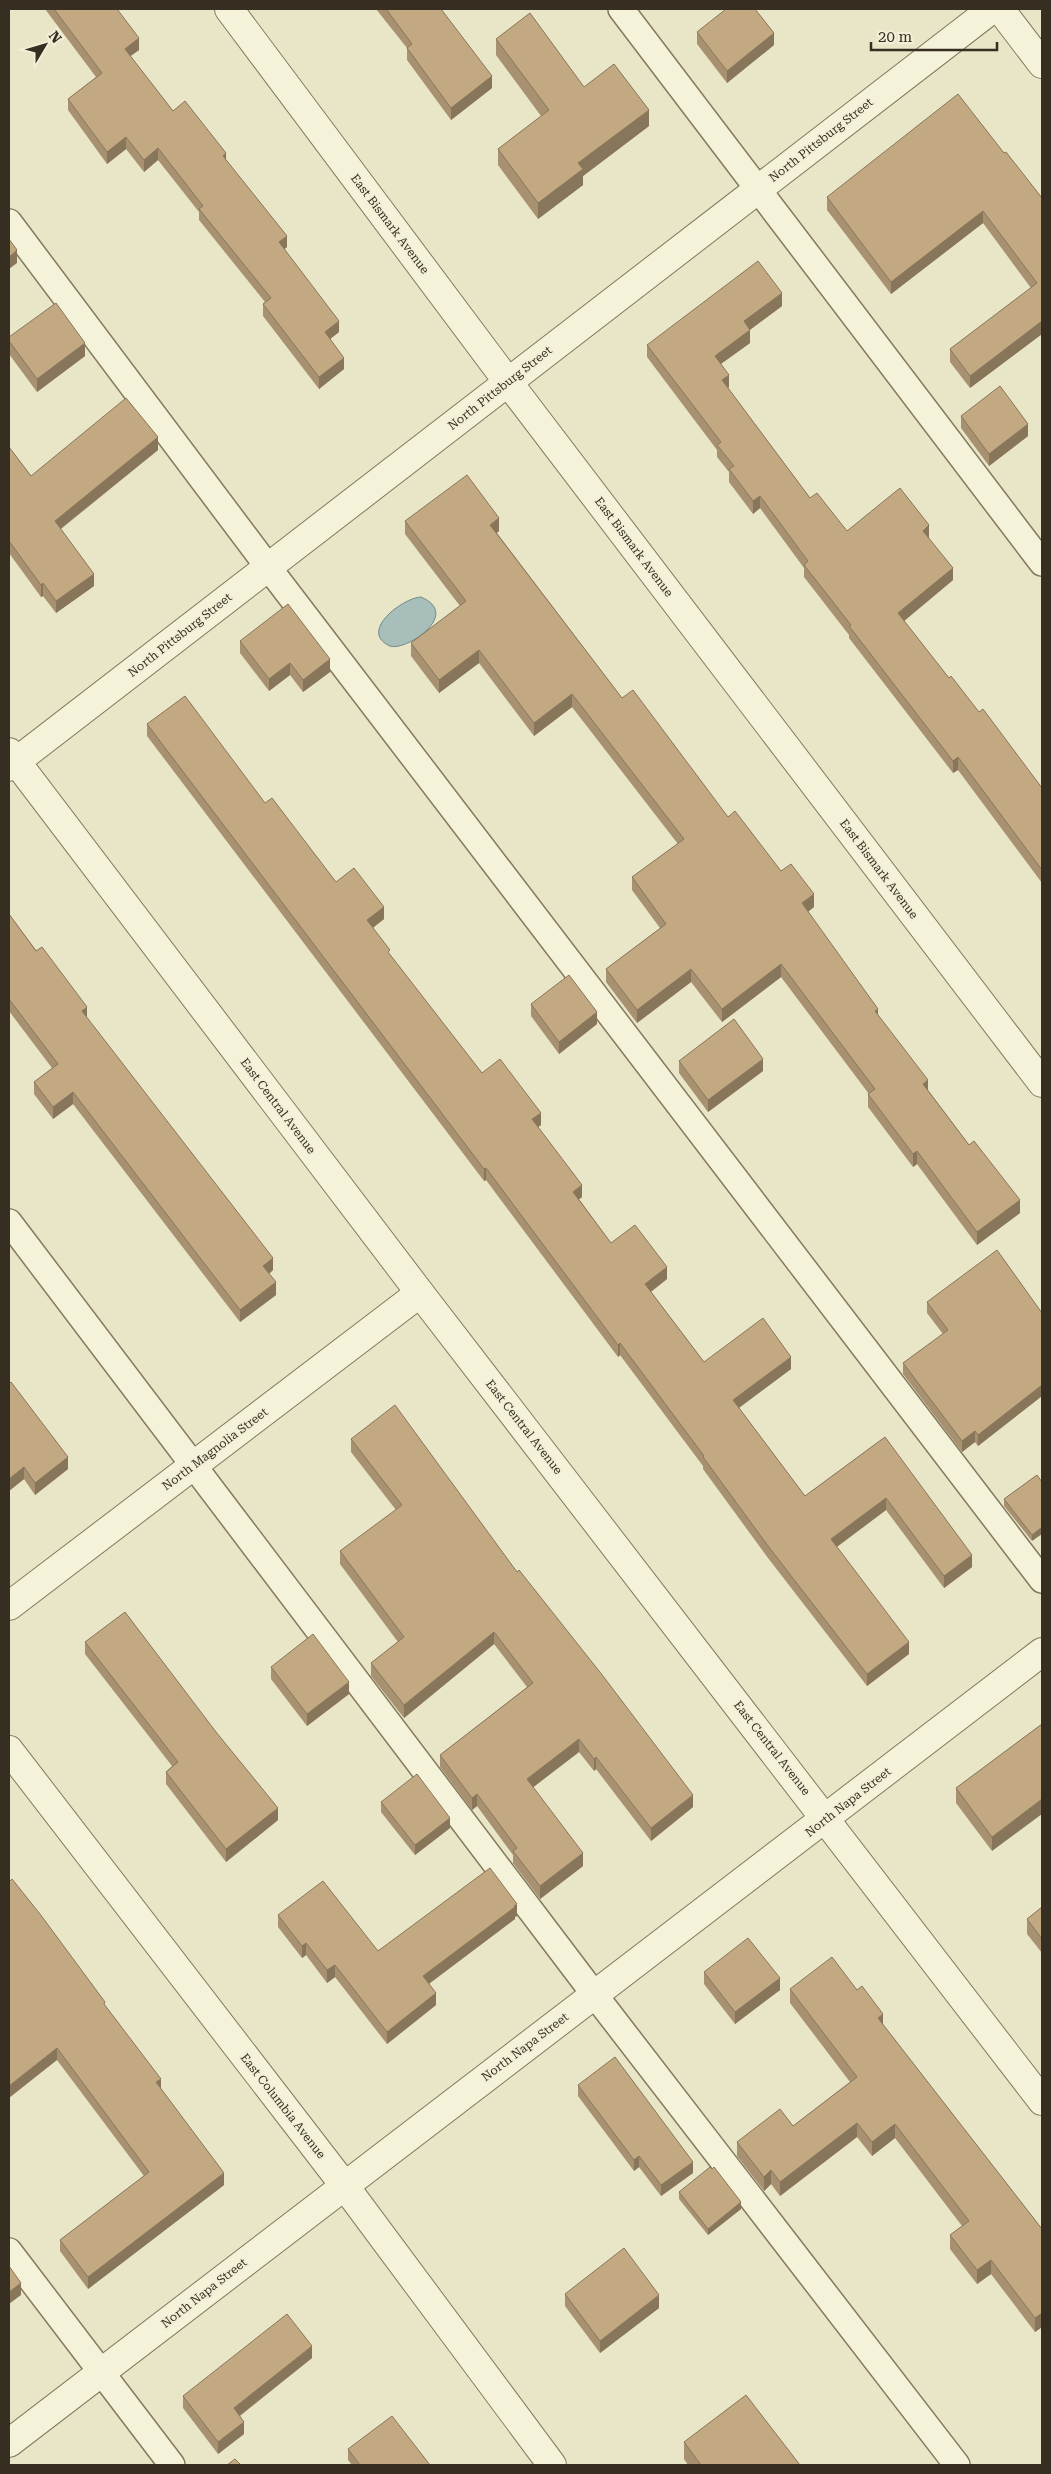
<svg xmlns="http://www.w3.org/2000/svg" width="1051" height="2474" viewBox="0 0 1051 2474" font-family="'Roboto Serif',serif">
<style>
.water{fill:#a8bebb;stroke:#708b89}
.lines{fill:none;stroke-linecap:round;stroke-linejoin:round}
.lane-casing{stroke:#83795f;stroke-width:28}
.street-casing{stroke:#83795f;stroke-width:30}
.lane{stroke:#f5f2da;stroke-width:25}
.street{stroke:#f5f2da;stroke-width:28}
.wall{fill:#a89170}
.shaded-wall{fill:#88765b}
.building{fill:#c3a982;stroke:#88765b}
.labels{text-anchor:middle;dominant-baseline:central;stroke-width:4;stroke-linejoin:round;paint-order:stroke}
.street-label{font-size:12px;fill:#352e21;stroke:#f2efd6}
</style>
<rect width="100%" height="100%" fill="#e9e5c7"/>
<!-- water -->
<path class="water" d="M421,597C463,615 404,652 390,646C358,632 402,598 421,597Z"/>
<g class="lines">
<defs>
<g id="lane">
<path d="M621,9L1042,563"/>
<path d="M9,222L268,567L1042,1580"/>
<path d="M9,1222L594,1994L957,2465"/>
<path d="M9,2251L172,2465"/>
</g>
<g id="street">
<path d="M229,9L508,382L1042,1083"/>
<path d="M1000,9L1042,64"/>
<path d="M9,752L420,1293L1042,2101"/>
<path d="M9,767L992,9"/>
<path d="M9,1606L420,1293"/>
<path d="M9,1750L344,2185L552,2465"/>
<path d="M9,2443L1042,1652"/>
</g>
</defs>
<!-- lane casing -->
<use href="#lane" class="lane-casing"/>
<!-- street casing -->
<use href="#street" class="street-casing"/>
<!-- lane -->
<use href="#lane" class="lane"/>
<!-- street -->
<use href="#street" class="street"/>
</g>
<!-- wall -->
<g class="wall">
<path d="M45,9H117L139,50L130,56L173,111L226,160L287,247L284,249L339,332L330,339L344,369L319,389L263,316V304L265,302L199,220V212L158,160L144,172L126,149L107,164L68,110V99L96,77Z"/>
<path d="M376,9H441L492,88L451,120L407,60V48Z"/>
<path d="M697,32L774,45L727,83L697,44Z"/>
<path d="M496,39L584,87L649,126L583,176V185L538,219L498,165V149L541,116L496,55Z"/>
<path d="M1004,153L1042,198V334L970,388L950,362V349L1031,288L983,223L891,294L827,210V197Z"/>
<path d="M782,306L750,330V343L721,364L729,387L728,388L810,498L847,531L929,538L953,580L904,621L949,678L979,712L1042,788V883L958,770L953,773L849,638V635L804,577V568L760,508L753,514L729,482V472L717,457V450L647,357V345Z"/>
<path d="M9,337L85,356L37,392L9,354Z"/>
<path d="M961,416L1028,436L989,466L961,428Z"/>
<path d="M9,447L31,476L158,450L61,529L94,586L56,613L43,596L41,597L9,553Z"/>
<path d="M405,521L499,531L497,533L622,698L728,817L781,871L814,907L808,912L928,1090L1020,1213L977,1245L917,1164L913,1167L868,1107V1094H869L781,977L722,1022L691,982L637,1023L606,982V969L660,928L632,890V877L678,844L572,707L534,736L479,663L439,693L411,656V643L460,606L405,534Z"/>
<path d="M240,641L330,672L303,692L290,675L269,691L240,653Z"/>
<path d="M147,724L265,803L336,882L384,919L373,928L390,956L482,1073L541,1125L538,1127L582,1197L579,1199L611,1243L667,1279L651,1292L704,1362L791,1369L739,1408L805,1496L885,1437L972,1567L944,1588L886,1510L837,1547L909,1654L867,1686L768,1558L703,1469V1466L620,1355L618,1357L486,1180L484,1181L147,736Z"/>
<path d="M9,914L87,1018L273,1270L269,1274L276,1295L240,1322L73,1104L53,1119L34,1094V1082L52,1068L9,1011Z"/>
<path d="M531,1004L597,1024L559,1054L531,1016Z"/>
<path d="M679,1061L763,1071L708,1112L679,1073Z"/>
<path d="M927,1302L1042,1313V1396L978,1446L975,1442L962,1452L903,1374V1363L943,1334L927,1313Z"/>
<path d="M9,1384L68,1469L35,1495L24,1479L9,1491Z"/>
<path d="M351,1439L517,1572L693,1807L651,1841L596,1769L594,1771L579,1752L533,1787L583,1866L540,1899L513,1863V1855L477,1806L472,1810L440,1767V1755L527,1687L494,1644L404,1718L371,1676V1663L398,1642L340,1564V1551L396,1510L351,1452Z"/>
<path d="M1037,1475L1032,1541L1004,1506V1499Z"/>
<path d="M85,1642L278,1820L226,1862L166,1784V1772L172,1766L85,1654Z"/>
<path d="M271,1667L349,1694L307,1726L271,1679Z"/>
<path d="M1042,1724L992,1851L956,1803V1788Z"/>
<path d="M381,1802L450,1828L415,1855L381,1812Z"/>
<path d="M9,1882L105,2006L224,2185L88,2289L60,2251V2240L144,2176L57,2060Z"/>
<path d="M1042,1907V1953L1027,1934V1919Z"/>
<path d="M278,1915L378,1951L517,1916L515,1917V1919L429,1984L436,2005L387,2044L335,1977L327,1983L306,1955L302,1958L278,1927Z"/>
<path d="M704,1972L780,1990L735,2024L704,1984Z"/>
<path d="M790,1989L883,2025L1042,2229V2327L1035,2332L991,2274L977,2284L950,2249V2235L962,2226L895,2138L872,2156L857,2137L780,2196L771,2184L764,2191L737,2156V2142L793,2126L850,2082L790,2003Z"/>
<path d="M578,2085L693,2173L661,2196L639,2167L634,2171L578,2096Z"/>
<path d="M679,2192L741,2209L708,2235L679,2199Z"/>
<path d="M565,2294L659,2308L600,2353L565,2306Z"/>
<path d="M312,2358L240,2416L244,2434L218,2454L183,2408V2396Z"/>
<path d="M684,2442L800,2465H688L684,2459Z"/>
<path d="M348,2449L430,2465H352L348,2460Z"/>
</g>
<!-- shaded-wall -->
<g class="shaded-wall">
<path d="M774,33V45L727,83V71Z"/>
<path d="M139,38V50L125,60V49Z"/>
<path d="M492,76V88L451,120V108Z"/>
<path d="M649,110V126L583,176V185L538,219V203L578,163Z"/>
<path d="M126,137V149L107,164V152Z"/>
<path d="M158,148V160L144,172V160Z"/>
<path d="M226,153V165L223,156Z"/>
<path d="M983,211V223L891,294V282Z"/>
<path d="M287,236V247L279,254V242Z"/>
<path d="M17,250V263L9,269V257Z"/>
<path d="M782,293V306L744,334V321Z"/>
<path d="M339,321V332L325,343V332Z"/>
<path d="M1042,321V334L970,388V376Z"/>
<path d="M750,330V343L715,368V356Z"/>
<path d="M85,343V356L37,392V379Z"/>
<path d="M344,358V369L319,389V377Z"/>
<path d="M729,375V387L722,392V380Z"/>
<path d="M1028,424V436L989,466V454Z"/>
<path d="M158,437V450L55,533V521Z"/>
<path d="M760,496V508L753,514V501Z"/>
<path d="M499,518V531L490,538V525Z"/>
<path d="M929,525V538L923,543V531Z"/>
<path d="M953,568V580L898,626V613Z"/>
<path d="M94,574V586L56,613V601Z"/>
<path d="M43,583V596L41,597V585Z"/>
<path d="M479,650V663L439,693V680Z"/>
<path d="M330,659V672L303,692V680Z"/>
<path d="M290,663V675L269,691V679Z"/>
<path d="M572,694V707L534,736V723Z"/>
<path d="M958,757V770L953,773V761Z"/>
<path d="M814,894V907L802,916V903Z"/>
<path d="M384,907V919L367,932V920Z"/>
<path d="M781,964V977L722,1022V1009Z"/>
<path d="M691,969V982L637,1023V1010Z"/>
<path d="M87,1007V1019L82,1011Z"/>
<path d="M878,1009V1022L875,1011Z"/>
<path d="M597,1012V1024L559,1054V1042Z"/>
<path d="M763,1059V1071L708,1112V1100Z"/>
<path d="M928,1080V1093L923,1084Z"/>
<path d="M73,1092V1104L53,1119V1107Z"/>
<path d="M541,1113V1125L532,1131V1119Z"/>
<path d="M917,1151V1164L913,1167V1154Z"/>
<path d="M486,1168V1180L484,1181V1169Z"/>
<path d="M582,1185V1197L573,1204V1192Z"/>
<path d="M1020,1200V1213L977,1245V1232Z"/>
<path d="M273,1258V1270L263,1279V1266Z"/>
<path d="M667,1267V1279L645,1296V1284Z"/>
<path d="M276,1282V1295L240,1322V1310Z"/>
<path d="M620,1343V1355L618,1357V1345Z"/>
<path d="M791,1357V1369L733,1412V1400Z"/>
<path d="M1042,1385V1396L978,1446V1435Z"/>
<path d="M975,1431V1442L962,1452V1441Z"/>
<path d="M68,1457V1469L35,1495V1483Z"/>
<path d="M24,1467V1479L9,1491V1479Z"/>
<path d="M886,1498V1510L831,1551V1539Z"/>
<path d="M1042,1527V1534L1032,1541V1535Z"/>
<path d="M972,1555V1567L944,1588V1576Z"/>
<path d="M494,1632V1644L404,1718V1705Z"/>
<path d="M909,1642V1654L867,1686V1674Z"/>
<path d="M349,1682V1694L307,1726V1714Z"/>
<path d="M579,1739V1752L527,1792V1779Z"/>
<path d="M596,1757V1769L594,1771V1759Z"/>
<path d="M477,1794V1806L472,1810V1798Z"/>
<path d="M693,1795V1807L651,1841V1828Z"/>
<path d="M1042,1799V1814L992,1851V1837Z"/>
<path d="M278,1808V1820L226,1862V1849Z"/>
<path d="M450,1818V1828L415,1855V1845Z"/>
<path d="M583,1853V1866L540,1899V1886Z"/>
<path d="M517,1904V1916L515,1917V1919L423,1988V1976Z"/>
<path d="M306,1943V1955L302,1958V1946Z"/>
<path d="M335,1965V1977L327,1983V1970Z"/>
<path d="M780,1978V1990L735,2024V2012Z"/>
<path d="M436,1993V2005L387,2044V2032Z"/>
<path d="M883,2014V2028L878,2018Z"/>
<path d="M57,2048V2060L9,2098V2086Z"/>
<path d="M161,2079V2091L156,2082Z"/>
<path d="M857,2123V2137L780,2196V2182Z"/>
<path d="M895,2124V2138L872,2156V2142Z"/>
<path d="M639,2156V2167L634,2171V2160Z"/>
<path d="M693,2162V2173L661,2196V2185Z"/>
<path d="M771,2170V2184L764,2191V2177Z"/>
<path d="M224,2173V2185L88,2289V2277Z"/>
<path d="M741,2202V2209L708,2235V2229Z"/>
<path d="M991,2260V2274L977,2284V2270Z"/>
<path d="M21,2283V2295L9,2304V2292Z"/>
<path d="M659,2295V2308L600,2353V2341Z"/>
<path d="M1042,2313V2327L1035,2332V2318Z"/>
<path d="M312,2346V2358L234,2420V2408Z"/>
<path d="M244,2422V2434L218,2454V2442Z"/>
</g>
<!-- building -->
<g class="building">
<path d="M54,9H117L139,38L125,49L173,111L185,101L226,153L223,156L287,236L279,242L339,321L325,332L344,358L319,377L263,304L271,298L199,209L203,206L158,148L144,160L126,137L107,152L68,99L102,73Z"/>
<path d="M386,9H441L492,76L451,108L407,48L412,44Z"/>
<path d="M726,9H755L774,33L727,71L697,32Z"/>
<path d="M530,13L584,87L614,64L649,110L578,163L583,169L538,203L498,149L549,110L496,39Z"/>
<path d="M958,94L1004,153L1006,152L1042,198V321L970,376L950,349L1037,283L983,211L891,282L827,197Z"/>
<path d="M9,239L17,250L9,257Z"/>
<path d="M758,261L782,293L744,321L750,330L715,356L729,375L722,380L810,498L817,493L847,531L900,488L929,525L923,531L953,568L898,613L949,678L951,676L979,712L983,709L1042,788V870L958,757L953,761L849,626L851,625L804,565L808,561L760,496L753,501L729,469L734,466L717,445L721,442L647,345Z"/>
<path d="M56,303L85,343L37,379L9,341V337Z"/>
<path d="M1000,386L1028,424L989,454L961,416Z"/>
<path d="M126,398L158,437L55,521L94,574L56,601L43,583L41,585L9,541V447L31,476Z"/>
<path d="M467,475L499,518L490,525L622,698L633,690L728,817L735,811L781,871L791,864L814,894L802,903L878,1009L875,1011L928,1080L923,1084L969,1145L974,1141L1020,1200L977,1232L917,1151L913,1154L868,1094L875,1089L781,964L722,1009L691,969L637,1010L606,969L666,924L632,877L684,839L572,694L534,723L479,650L439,680L411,643L466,601L405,521Z"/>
<path d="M288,604L330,659L303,680L290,663L269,679L240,641Z"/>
<path d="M185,696L265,803L272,798L336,882L354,868L384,907L367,920L390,950L388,952L482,1073L500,1059L541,1113L532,1119L582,1185L573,1192L611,1243L635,1225L667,1267L645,1284L704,1362L763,1318L791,1357L733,1400L805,1496L885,1437L972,1555L944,1576L886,1498L831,1539L909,1642L867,1674L768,1546L703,1457L704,1456L620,1343L618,1345L486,1168L484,1169L147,724Z"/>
<path d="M9,914L36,951L42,947L87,1007L82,1011L273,1258L263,1266L276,1282L240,1310L73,1092L53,1107L34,1082L58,1064L9,999Z"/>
<path d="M569,975L597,1012L559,1042L531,1004Z"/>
<path d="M734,1019L763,1059L708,1100L679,1061Z"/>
<path d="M997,1250L1042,1313V1385L978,1435L975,1431L962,1441L903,1363L948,1330L927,1302Z"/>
<path d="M11,1382L68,1457L35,1483L24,1467L9,1479V1384Z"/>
<path d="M395,1405L517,1572L519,1570L603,1676L693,1795L651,1828L596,1757L594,1759L579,1739L527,1779L583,1853L540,1886L513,1851L517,1848L477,1794L472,1798L440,1755L533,1683L494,1632L404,1705L371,1663L404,1637L340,1551L402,1505L351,1439Z"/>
<path d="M1037,1475L1042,1482V1527L1032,1535L1004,1499Z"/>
<path d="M125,1612L216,1732L278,1808L226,1849L166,1772L178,1762L85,1642Z"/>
<path d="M313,1634L349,1682L307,1714L271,1667Z"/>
<path d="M1042,1724V1799L992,1837L956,1788Z"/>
<path d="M417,1774L450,1818L415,1845L381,1802Z"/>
<path d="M490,1868L517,1904L514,1906L515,1907L423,1976L436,1993L387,2032L335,1965L327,1970L306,1943L302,1946L278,1915L323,1881L378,1951Z"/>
<path d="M12,1879L40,1914L105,2002L104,2004L161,2079L156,2082L224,2173L88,2277L60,2240L149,2172L57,2048L9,2086V1882Z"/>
<path d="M1042,1907V1939L1027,1919Z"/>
<path d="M748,1938L780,1978L735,2012L704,1972Z"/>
<path d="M832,1957L857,1990L862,1986L883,2014L878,2018L1042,2229V2313L1035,2318L991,2260L977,2270L950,2235L969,2221L895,2124L872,2142L857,2123L780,2182L771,2170L764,2177L737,2142L780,2109L793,2126L857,2077L790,1989Z"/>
<path d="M615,2057L693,2162L661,2185L639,2156L634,2160L578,2085Z"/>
<path d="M710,2167L712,2169L714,2167L741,2202L708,2229L679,2192Z"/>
<path d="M624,2248L659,2295L600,2341L565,2294Z"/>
<path d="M9,2266L21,2283L9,2292Z"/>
<path d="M287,2314L312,2346L234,2408L244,2422L218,2442L183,2396Z"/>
<path d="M746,2395L800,2465H701L684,2442Z"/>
<path d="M392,2416L430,2465H360L348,2449Z"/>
<path d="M235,2459L241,2465H227Z"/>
</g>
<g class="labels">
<!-- street labels -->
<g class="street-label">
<text transform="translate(821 140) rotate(-38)">North Pittsburg Street</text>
<text transform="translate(390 224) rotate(53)">East Bismark Avenue</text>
<text transform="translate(500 388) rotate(-38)">North Pittsburg Street</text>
<text transform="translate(634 547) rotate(53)">East Bismark Avenue</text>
<text transform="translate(180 635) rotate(-38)">North Pittsburg Street</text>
<text transform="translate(879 869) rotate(53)">East Bismark Avenue</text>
<text transform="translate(278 1106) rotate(53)">East Central Avenue</text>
<text transform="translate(524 1427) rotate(52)">East Central Avenue</text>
<text transform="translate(215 1449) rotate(-37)">North Magnolia Street</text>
<text transform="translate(772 1748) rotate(52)">East Central Avenue</text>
<text transform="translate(848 1802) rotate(-38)">North Napa Street</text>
<text transform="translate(525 2047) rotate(-37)">North Napa Street</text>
<text transform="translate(283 2106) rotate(52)">East Columbia Avenue</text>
<text transform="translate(204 2293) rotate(-38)">North Napa Street</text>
</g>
</g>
<!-- border -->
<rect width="1051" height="2474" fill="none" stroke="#352e21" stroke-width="20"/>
<!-- north arrow -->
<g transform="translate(45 45) rotate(52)" stroke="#f2efd6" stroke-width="4" paint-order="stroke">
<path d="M0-4L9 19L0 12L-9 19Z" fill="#352e21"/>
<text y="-8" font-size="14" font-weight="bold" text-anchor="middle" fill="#352e21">N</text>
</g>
<!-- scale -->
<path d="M871 42v8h126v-8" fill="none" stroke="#352e21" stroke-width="2.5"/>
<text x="878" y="42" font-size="15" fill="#352e21" stroke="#f2efd6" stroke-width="4" paint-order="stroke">20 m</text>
</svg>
